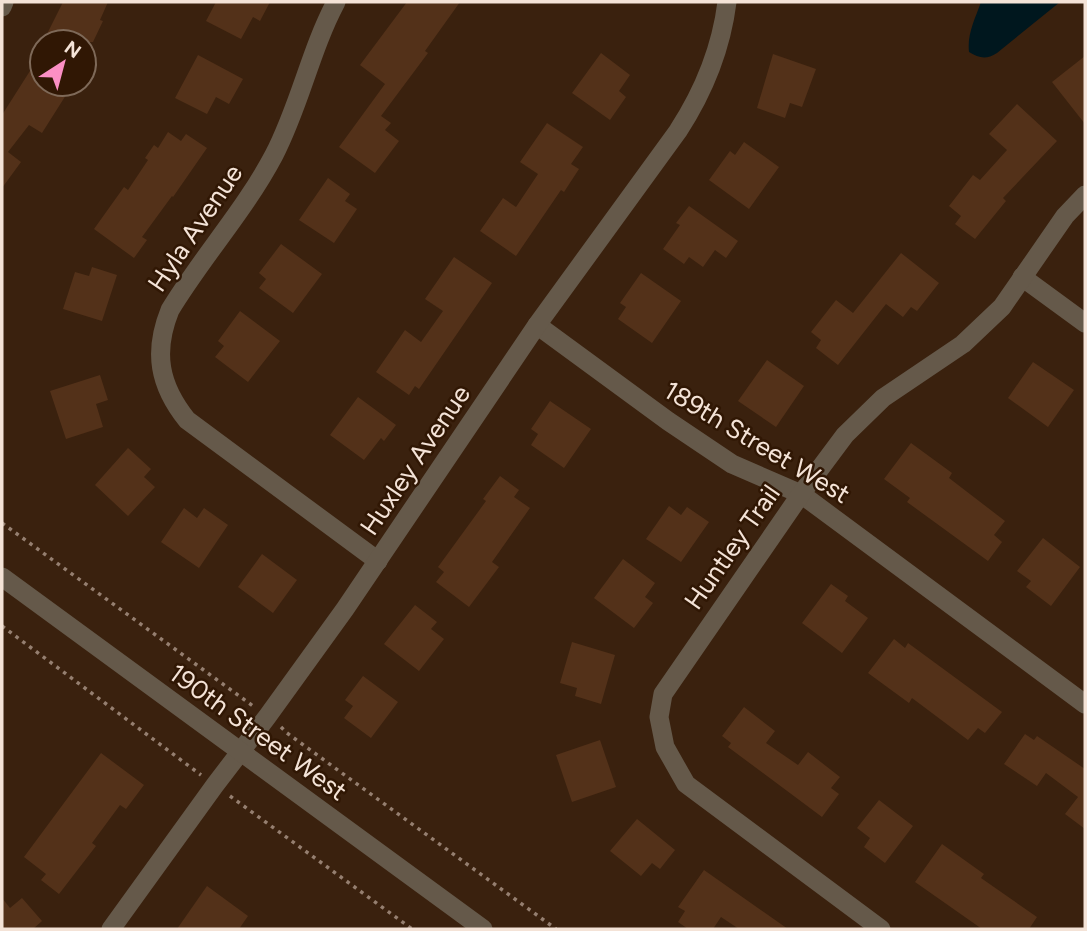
<svg xmlns="http://www.w3.org/2000/svg" width="1087" height="931" viewBox="0 0 1087 931" font-family="Figtree,sans-serif">
<style>
.water{fill:#00171e}
.building{fill:#533119}
.lines{fill:none;stroke-linecap:round;stroke-linejoin:round}
.path{stroke:#957f70;stroke-width:3.5;stroke-dasharray:3.5 5;stroke-linecap:butt}
.minor{stroke:#65594a;stroke-width:19}
.tertiary{stroke:#65594a;stroke-width:19}
.labels{text-anchor:middle;dominant-baseline:central;stroke-width:5;stroke-linejoin:round;paint-order:stroke}
.street-label{font-size:26px;fill:#f4e3d7;stroke:#301704}
</style>
<rect width="100%" height="100%" fill="#3a210e"/>
<!-- water -->
<path class="water" d="M981,2H1060L997,53C986,60 979,58 969,52C967,34 975,19 981,2Z"/>
<!-- building -->
<g class="building">
<path d="M63,2H108L100,20L103,21L93,42H43Z"/>
<path d="M216,2H270L260,21L253,17L241,39L206,21Z"/>
<path d="M407,2H460L425,51L428,53L381,116L391,123L385,130L399,141L375,173L339,147L385,84L360,65Z"/>
<path d="M42,52V84H73L42,133L29,125L8,152L21,162L2,188V115Z"/>
<path d="M601,53L630,75L619,91L626,97L610,120L572,93Z"/>
<path d="M773,54L816,69L802,107L790,103L785,118L757,108Z"/>
<path d="M198,55L243,79L229,104L216,97L207,114L175,98Z"/>
<path d="M1085,56V124L1052,82Z"/>
<path d="M1017,104L1057,141L1003,198L1006,201L975,239L955,224L961,216L949,206L973,175L980,180L1007,150L989,134Z"/>
<path d="M547,123L583,147L571,164L579,169L564,192L561,190L516,256L480,231L503,198L516,207L538,174L520,162Z"/>
<path d="M168,132L181,141L186,134L207,148L173,197L172,196L142,237L147,240L134,258L94,229L124,187L128,190L148,160L145,158L154,145L158,148Z"/>
<path d="M744,142L779,167L749,209L709,180L730,151L735,155Z"/>
<path d="M328,178L350,194L345,201L357,209L334,243L299,220Z"/>
<path d="M689,206L738,241L726,258L715,250L703,267L689,257L684,264L663,249L680,225L676,223Z"/>
<path d="M281,244L322,274L293,313L259,288L266,279L259,273Z"/>
<path d="M901,253L939,283L917,311L911,307L903,317L886,304L838,365L816,348L821,340L811,332L836,300L853,313Z"/>
<path d="M454,257L492,283L419,389L415,386L409,395L376,372L405,330L421,342L443,311L425,299Z"/>
<path d="M92,267L117,275L102,321L63,309L75,272L89,276Z"/>
<path d="M641,273L681,301L652,343L618,319L626,307L620,303Z"/>
<path d="M240,311L280,341L248,382L215,357L224,346L218,341Z"/>
<path d="M767,360L804,386L776,427L738,401Z"/>
<path d="M1033,362L1074,390L1048,427L1008,398Z"/>
<path d="M100,375L108,400L96,404L103,427L66,439L50,391Z"/>
<path d="M358,397L396,425L384,441L381,438L364,460L330,435Z"/>
<path d="M550,401L591,429L564,468L531,445L538,434L531,429Z"/>
<path d="M911,443L952,473L949,478L1005,521L994,535L1002,542L988,561L907,502L910,498L884,479Z"/>
<path d="M128,448L151,469L144,477L155,487L128,516L95,485Z"/>
<path d="M500,476L519,490L514,497L530,508L492,562L499,567L469,607L436,582L444,572L438,567L486,501L483,499Z"/>
<path d="M669,506L681,515L687,507L709,522L681,562L646,539Z"/>
<path d="M184,508L197,518L204,508L228,525L199,568L161,542Z"/>
<path d="M1043,538L1080,567L1051,606L1026,587L1031,581L1017,571Z"/>
<path d="M262,554L297,580L273,613L238,587Z"/>
<path d="M623,559L655,583L645,597L653,603L634,628L594,598Z"/>
<path d="M831,584L848,596L845,601L868,618L842,653L802,623Z"/>
<path d="M415,605L437,622L431,629L444,639L419,671L384,644Z"/>
<path d="M894,639L905,648L908,643L1002,712L985,733L978,728L968,740L912,698L909,703L868,673Z"/>
<path d="M572,642L615,655L601,704L575,696L577,688L560,683Z"/>
<path d="M363,676L398,702L371,738L344,718L353,706L345,700Z"/>
<path d="M744,707L775,731L766,743L798,765L808,752L840,777L831,788L839,794L822,817L728,747L731,743L722,736Z"/>
<path d="M1025,734L1034,740L1037,736L1085,769V829L1065,814L1078,797L1046,773L1037,786L1004,764Z"/>
<path d="M600,740L616,787L572,802L556,755Z"/>
<path d="M101,753L144,785L126,809L120,805L92,843L96,846L59,894L41,880L46,874L24,857Z"/>
<path d="M879,800L913,826L885,863L864,847L870,838L857,828Z"/>
<path d="M637,819L675,850L660,869L652,863L641,876L610,851Z"/>
<path d="M942,844L984,874L981,878L1037,917L1029,929H982L915,882Z"/>
<path d="M704,870L788,929H739L721,917L713,929H688L678,922L685,911L678,907Z"/>
<path d="M207,886L248,916L239,929H177Z"/>
<path d="M2,898L10,908L22,898L42,921L33,929H2Z"/>
</g>
<g class="lines">
<!-- path -->
<g class="path">
<path d="M2,523L253,706"/>
<path d="M2,626L201,775"/>
<path d="M281,727L287,733L556,929"/>
<path d="M230,796L412,929"/>
</g>
<!-- minor -->
<g class="minor">
<path d="M336,2C310,51 300,105 274,155C245,210 202,257 170,310C153,352 159,385 187,420L378,561"/>
<path d="M2,7L4,2"/>
<path d="M1022,277L1085,323"/>
<path d="M537,325L668,421L732,464L801,494L1085,704"/>
<path d="M111,929L215,785L267,717L345,609L537,325L678,131C704,91 721,50 727,2"/>
<path d="M881,929L686,784L665,747L659,717L663,694L801,494L845,435L883,398L963,344L1002,307L1065,216L1085,195"/>
</g>
<!-- tertiary -->
<path class="tertiary" d="M2,577L483,929"/>
</g>
<g class="labels">
<!-- street labels -->
<g class="street-label">
<text transform="translate(195 228) rotate(-56)">Hyla Avenue</text>
<text transform="translate(757 442) rotate(31)">189th Street West</text>
<text transform="translate(415 460) rotate(-56)">Huxley Avenue</text>
<text transform="translate(732 547) rotate(-55)">Huntley Trail</text>
<text transform="translate(258 732) rotate(36)">190th Street West</text>
</g>
</g>
<!-- border -->
<rect width="1087" height="931" fill="none" stroke="#f4e3d7" stroke-width="7"/>
<!-- north arrow -->
<g transform="translate(63 63) rotate(36)"><circle r="33" fill="#301704" stroke="#7e6958" stroke-width="2"/>
<path d="M0-5L12 26L0 18L-12 26Z" fill="#fb8fc4"/>
<text y="-10" font-size="19" font-weight="bold" text-anchor="middle" fill="#f4e3d7">N</text>
</g>
</svg>
